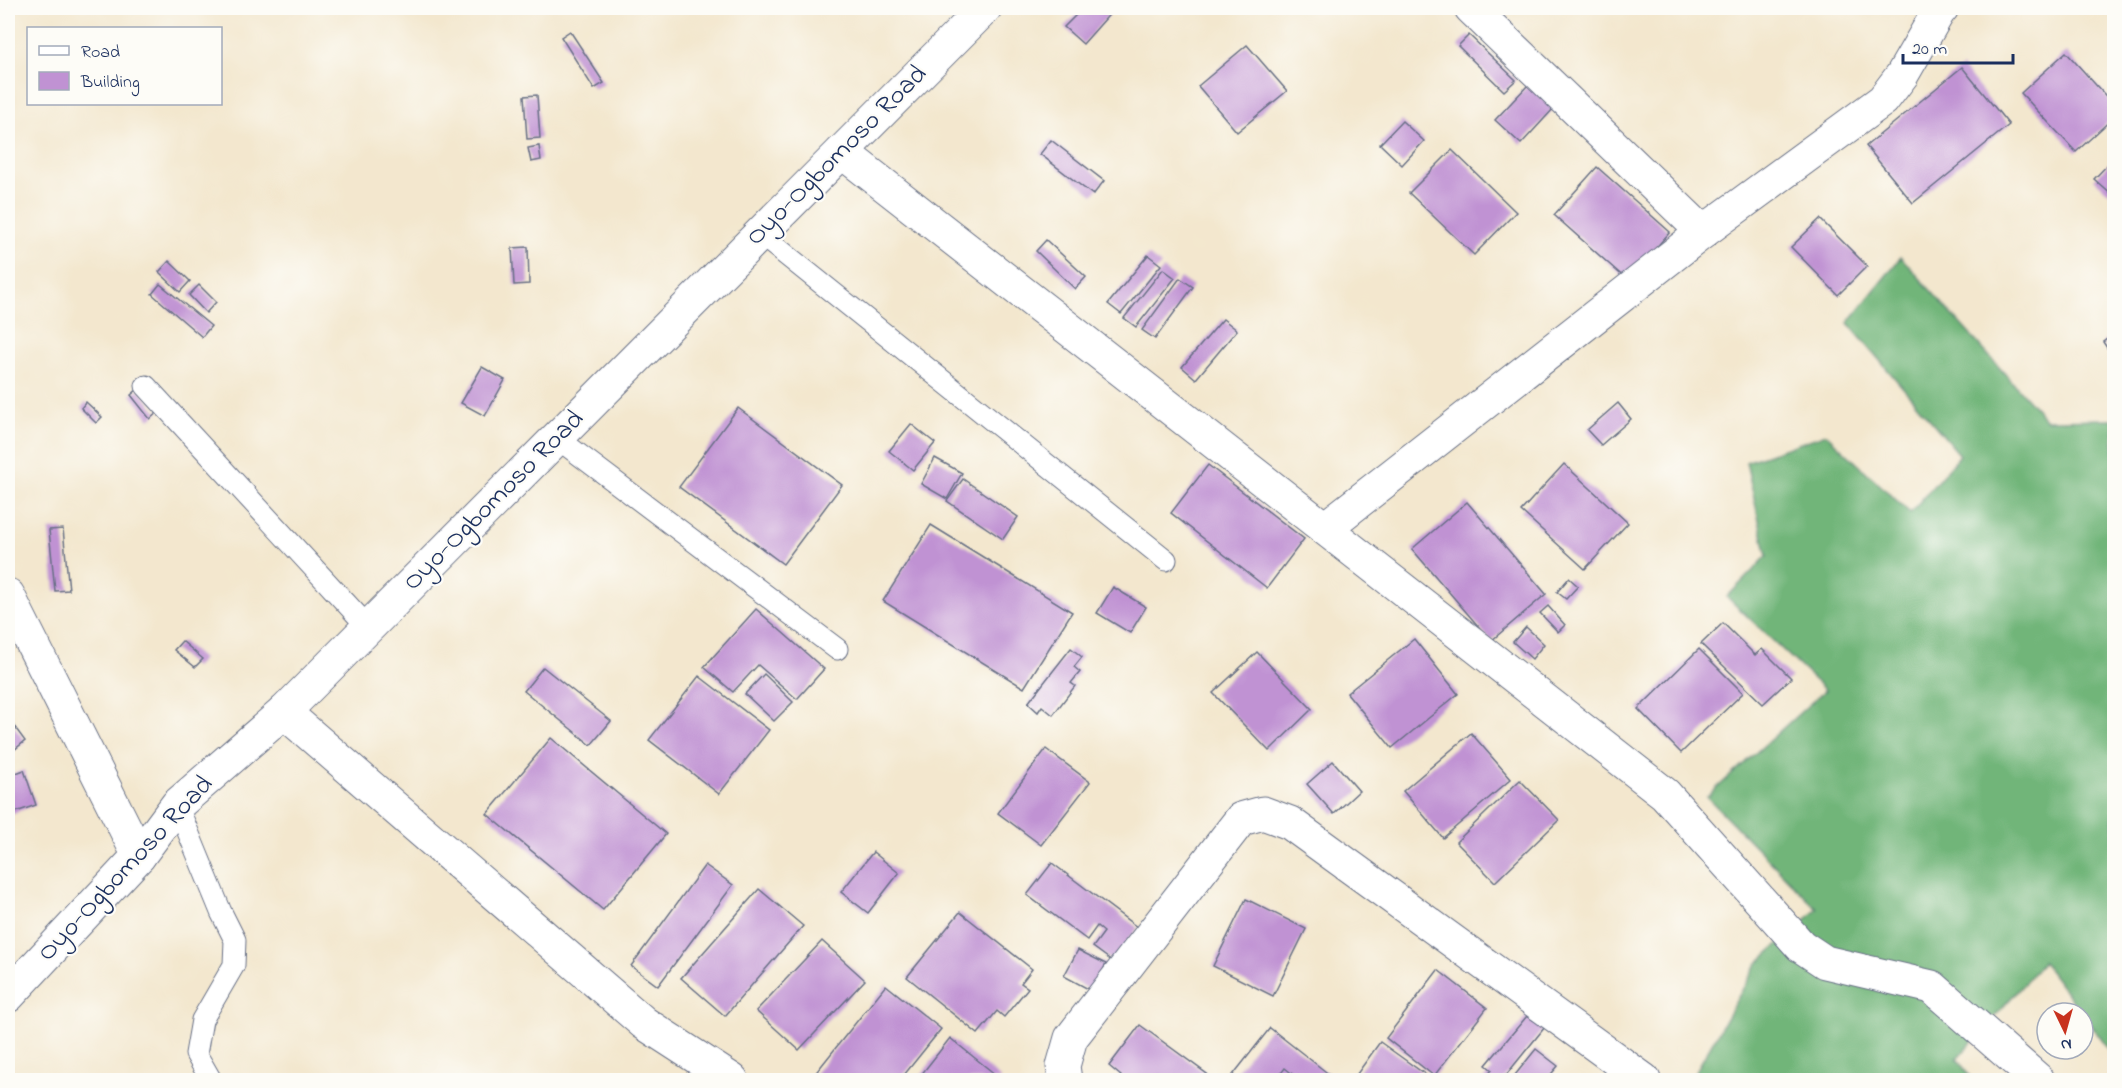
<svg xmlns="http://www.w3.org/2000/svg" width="2122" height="1088" viewBox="0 0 2122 1088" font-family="'Indie Flower',sans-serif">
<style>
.forest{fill:#71b579;stroke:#46726c;stroke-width:1.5}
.building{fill:#c092d3}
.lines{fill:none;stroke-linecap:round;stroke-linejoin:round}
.lane-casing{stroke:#676f85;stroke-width:23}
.street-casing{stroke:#676f85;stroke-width:35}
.highway-casing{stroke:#676f85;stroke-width:35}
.lane{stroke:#fff;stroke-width:21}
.street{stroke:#fff;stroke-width:33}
.highway{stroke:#fff;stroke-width:33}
.labels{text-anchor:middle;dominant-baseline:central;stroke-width:4.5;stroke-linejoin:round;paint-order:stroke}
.street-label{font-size:27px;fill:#1b2f5e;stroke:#fdfcf7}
</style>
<rect width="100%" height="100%" fill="#fdfcf7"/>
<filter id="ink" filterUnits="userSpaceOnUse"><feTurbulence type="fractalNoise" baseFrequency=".0167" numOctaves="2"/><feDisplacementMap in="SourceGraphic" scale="12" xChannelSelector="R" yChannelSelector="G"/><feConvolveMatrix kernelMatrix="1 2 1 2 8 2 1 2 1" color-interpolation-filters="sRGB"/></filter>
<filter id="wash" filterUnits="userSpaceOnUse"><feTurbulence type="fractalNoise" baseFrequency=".008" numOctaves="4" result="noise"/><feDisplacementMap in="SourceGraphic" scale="24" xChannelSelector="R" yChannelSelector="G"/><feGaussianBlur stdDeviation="1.35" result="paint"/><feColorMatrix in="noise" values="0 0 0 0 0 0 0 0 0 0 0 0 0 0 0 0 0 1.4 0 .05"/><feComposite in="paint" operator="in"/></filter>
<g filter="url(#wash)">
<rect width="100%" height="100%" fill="#f3e7ce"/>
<!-- forest -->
<path class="forest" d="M1901,257L2046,420L2114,419V1056L2043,962L1957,1059L1973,1080H1691L1757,964L1817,909L1707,797L1825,690L1727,597L1767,556L1746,462L1826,434L1910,513L1960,455L1848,323Z"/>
<g id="blocks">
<!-- building -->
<g class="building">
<path d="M1083,8H1115L1083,44L1064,27Z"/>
<path d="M570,31L604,83L594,89L561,37Z"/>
<path d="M1469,35L1516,80L1504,91L1458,46Z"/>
<path d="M1247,45L1287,91L1237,132L1198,86Z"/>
<path d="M2066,52L2114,105V117L2076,152L2021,93Z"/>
<path d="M1962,67L2009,125L1913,203L1866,146Z"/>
<path d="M1528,85L1554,108L1521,144L1495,120Z"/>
<path d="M537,95L540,138L527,139L524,96Z"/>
<path d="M1402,121L1424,141L1402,165L1380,144Z"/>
<path d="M1051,140L1104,181L1093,195L1040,154Z"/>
<path d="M539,146L541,160L531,162L528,148Z"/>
<path d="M1452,150L1516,212L1474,255L1409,193Z"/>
<path d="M2114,158V197L2094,179Z"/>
<path d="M1597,167L1670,232L1627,280L1554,215Z"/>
<path d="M1820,219L1867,266L1838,295L1791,247Z"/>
<path d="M1046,240L1086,277L1075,289L1036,251Z"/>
<path d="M528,247L529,284L514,285L512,248Z"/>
<path d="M1148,255L1161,265L1121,314L1108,304Z"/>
<path d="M169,261L190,281L180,292L159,272Z"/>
<path d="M1163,269L1175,278L1136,327L1124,318Z"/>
<path d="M1180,278L1193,287L1155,339L1142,330Z"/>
<path d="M160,284L211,326L202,337L152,294Z"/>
<path d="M199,285L216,302L206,313L189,295Z"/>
<path d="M1223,319L1237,330L1196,379L1182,367Z"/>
<path d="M2114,334V358L2103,342Z"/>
<path d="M482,367L505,380L485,416L461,403Z"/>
<path d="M138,389L158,412L150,419L131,395Z"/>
<path d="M86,402L102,417L96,423L81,408Z"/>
<path d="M1618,403L1631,419L1601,445L1587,430Z"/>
<path d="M738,408L842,485L783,564L679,487Z"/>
<path d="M911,424L935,443L913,470L889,451Z"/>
<path d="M935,458L962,473L947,499L921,484Z"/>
<path d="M1564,464L1628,523L1585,569L1521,511Z"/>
<path d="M1208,465L1304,539L1267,588L1171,513Z"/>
<path d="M963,479L1018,517L1003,539L947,501Z"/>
<path d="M1467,502L1546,594L1491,641L1412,549Z"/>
<path d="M931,525L1072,612L1024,688L883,601Z"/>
<path d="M63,529L69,590L55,591L49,530Z"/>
<path d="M1569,578L1578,586L1566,599L1557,592Z"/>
<path d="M1113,587L1146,607L1130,633L1097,613Z"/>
<path d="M1548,606L1565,625L1558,632L1540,613Z"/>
<path d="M756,609L824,669L797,699L758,665L733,692L704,667Z"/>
<path d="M1723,623L1755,655L1762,649L1791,678L1763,704L1701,644Z"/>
<path d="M1526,627L1544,644L1532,659L1513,642Z"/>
<path d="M1414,639L1458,694L1392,748L1347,693Z"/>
<path d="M182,641L203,659L195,667L174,650Z"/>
<path d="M1071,648L1082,657L1074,667L1080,672L1071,683L1075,686L1053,715L1042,706L1038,712L1028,703Z"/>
<path d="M1699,649L1743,693L1681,753L1638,709Z"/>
<path d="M1257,652L1312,709L1269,751L1213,693Z"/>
<path d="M543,667L611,721L591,745L524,691Z"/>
<path d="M764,674L793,702L774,721L745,694Z"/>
<path d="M699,676L769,730L719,794L649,740Z"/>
<path d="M8,718L25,741L9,754L8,752Z"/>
<path d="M1471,733L1511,779L1443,838L1403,791Z"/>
<path d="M551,738L666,834L603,910L487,814Z"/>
<path d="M1046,749L1090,782L1041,845L998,813Z"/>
<path d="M1333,761L1359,791L1334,814L1307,784Z"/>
<path d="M24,770L36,805L8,815V776Z"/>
<path d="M1520,780L1559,820L1495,882L1456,842Z"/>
<path d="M873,852L899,873L868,913L841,892Z"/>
<path d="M1052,863L1138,928L1112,961L1093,947L1104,932L1097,926L1087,940L1027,895Z"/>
<path d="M705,865L733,885L658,986L631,966Z"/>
<path d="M759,889L803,926L725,1016L681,978Z"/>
<path d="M1246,899L1306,929L1273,996L1213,966Z"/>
<path d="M960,912L1032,969L1021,983L1028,988L1004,1017L997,1011L978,1034L907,977Z"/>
<path d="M822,941L865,980L799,1050L756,1011Z"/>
<path d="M1078,950L1106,964L1092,991L1064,976Z"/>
<path d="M1438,970L1487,1008L1434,1076L1386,1038Z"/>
<path d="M886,985L941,1029L900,1080H810Z"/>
<path d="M1538,1013L1549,1022L1502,1080H1483L1492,1070L1486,1065L1527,1016L1533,1020Z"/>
<path d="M1140,1025L1207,1074L1202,1080H1117L1121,1076L1109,1066Z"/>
<path d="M1270,1028L1335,1079L1334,1080H1300L1285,1068L1276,1080H1229Z"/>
<path d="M950,1038L1001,1079L1000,1080H917Z"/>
<path d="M1380,1042L1433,1080H1357L1354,1078Z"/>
<path d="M1536,1049L1558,1066L1546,1080H1511Z"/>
</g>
</g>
</g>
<g filter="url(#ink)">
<use href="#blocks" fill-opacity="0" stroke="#676f85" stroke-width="1.5"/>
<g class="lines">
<defs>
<g id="lane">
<path d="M760,234L1166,560"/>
<path d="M146,386L368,627"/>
<path d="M557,438L837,649"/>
<path d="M177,805L221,912L235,940L234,965L202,1020L196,1054L211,1080"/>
</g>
<g id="street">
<path d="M1471,8L1703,232"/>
<path d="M842,152L1665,794L1801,946L1825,962L1932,987L2038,1080"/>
<path d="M1325,528L1703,232L1883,100L1902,75L1939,11L1942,8"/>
<path d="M8,595L139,856"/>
<path d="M284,712L644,1023L732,1080"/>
<path d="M1065,1080L1063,1066L1071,1038L1241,819L1263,813L1290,823L1644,1080"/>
</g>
<path id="highway" d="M8,996L139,856L177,805L284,712L985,8"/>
</defs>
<!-- lane casing -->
<use href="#lane" class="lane-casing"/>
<!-- street casing -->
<use href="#street" class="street-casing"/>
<!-- highway casing -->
<use href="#highway" class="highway-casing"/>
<!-- lane -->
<use href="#lane" class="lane"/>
<!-- street -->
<use href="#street" class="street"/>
<!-- highway -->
<use href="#highway" class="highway"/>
</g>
</g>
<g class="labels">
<!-- street labels -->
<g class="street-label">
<text transform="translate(837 156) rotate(-45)">Oyo-Ogbomoso Road</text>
<text transform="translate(494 501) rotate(-45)">Oyo-Ogbomoso Road</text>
<text transform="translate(126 869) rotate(-47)">Oyo-Ogbomoso Road</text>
</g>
</g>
<!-- margin -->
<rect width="2122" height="1088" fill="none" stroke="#fdfcf7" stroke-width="30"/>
<!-- legend -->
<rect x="27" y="27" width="195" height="78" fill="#fdfcf7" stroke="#a3aaba" stroke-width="1.5"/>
<rect x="39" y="46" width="30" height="9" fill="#ffffff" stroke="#a3aaba" stroke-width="1.5"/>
<text x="81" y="57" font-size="18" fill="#1b2f5e">Road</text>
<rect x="39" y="72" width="30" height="18" fill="#c092d3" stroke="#a3aaba" stroke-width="1.5"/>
<text x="81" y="87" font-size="18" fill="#1b2f5e">Building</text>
<!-- north arrow -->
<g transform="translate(2065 1031) rotate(175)"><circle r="28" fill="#fdfcf7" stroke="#a3aaba" stroke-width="1.5"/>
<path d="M0-4.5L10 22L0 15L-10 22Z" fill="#c8321e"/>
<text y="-9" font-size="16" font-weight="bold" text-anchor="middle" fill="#1b2f5e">N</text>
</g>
<!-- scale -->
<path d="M1903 54v9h110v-9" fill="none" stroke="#1b2f5e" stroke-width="3"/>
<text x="1912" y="54" font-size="18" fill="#1b2f5e" stroke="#fdfcf7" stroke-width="4.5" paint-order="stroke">20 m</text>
</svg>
